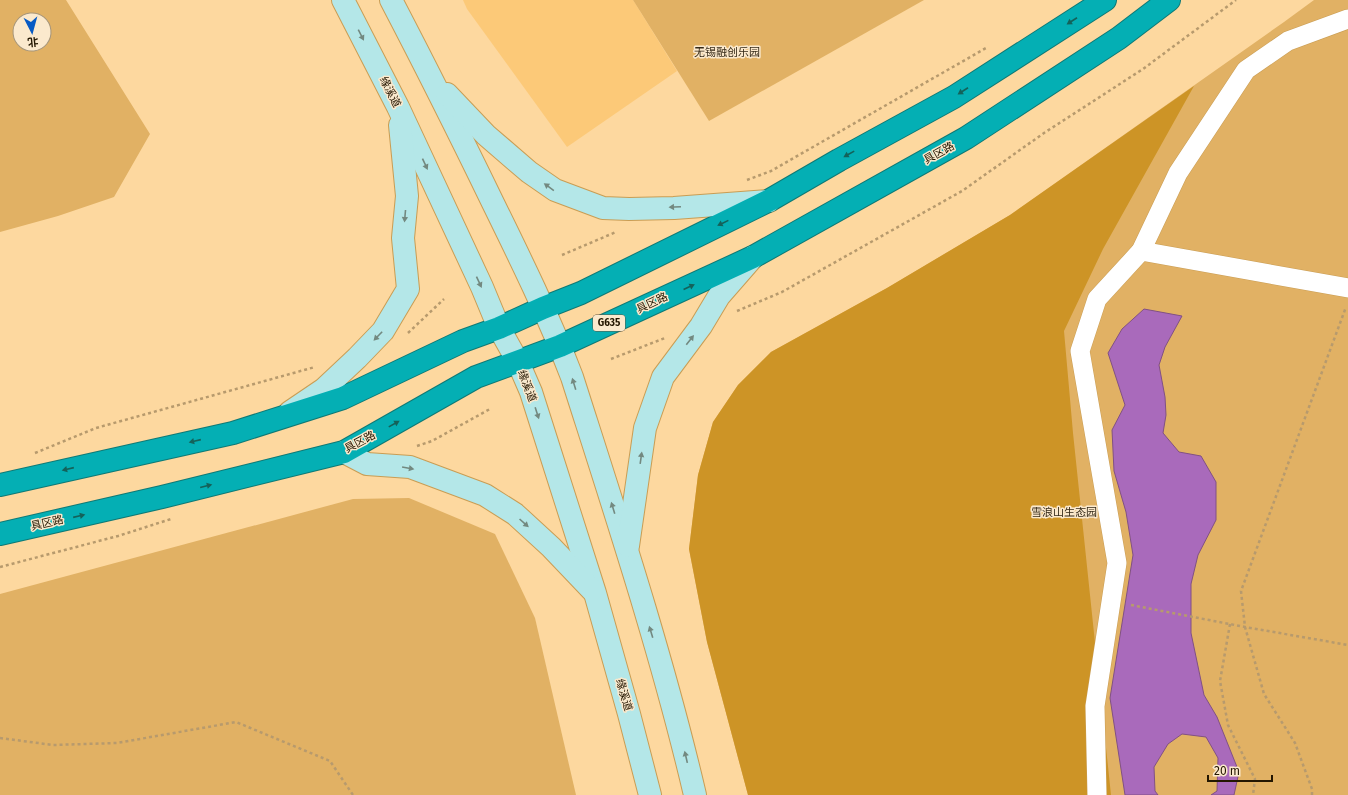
<svg xmlns="http://www.w3.org/2000/svg" width="1348" height="795" viewBox="0 0 1348 795" font-family="'Fira Sans','Noto Sans SC',sans-serif">
<style>
.built{fill:#fcc978}
.green{fill:#e1b164;fill-rule:evenodd}
.forest{fill:#cd9426}
.water{fill:#a96abb;stroke:#815183}
.lines{fill:none;stroke-linecap:round;stroke-linejoin:round}
.street-casing{stroke:#c99d54;stroke-width:20}
.secondary-casing{stroke:#c99d54;stroke-width:24}
.highway-casing{stroke:#0f7975;stroke-width:24}
.path{stroke:#b79a6d;stroke-width:2.5;stroke-dasharray:3 3;stroke-linecap:butt}
.street{stroke:#fff;stroke-width:19}
.secondary{stroke:#b4e7e8;stroke-width:22}
.highway{stroke:#04afb4;stroke-width:22}
.oneway{fill:#14625a}
.oneway2{fill:#738980}
.labels{text-anchor:middle;dominant-baseline:central;stroke-width:3;stroke-linejoin:round;paint-order:stroke}
.shield{fill:#fbe9cd;stroke:#64553e;stroke-width:1}
.shield-label{font-size:10px;font-weight:bold;fill:#231601}
.park-label{font-size:11px;fill:#342917;stroke:#fbe9cd}
.street-label{font-size:11px;fill:#231601;stroke:#fbe9cd}
</style>
<rect width="100%" height="100%" fill="#fdd89f"/>
<!-- built -->
<path class="built" d="M463,0H633L677,71L567,147L467,9Z"/>
<!-- green -->
<g class="green">
<path d="M0,0H66L150,134L114,197L58,216L0,232ZM20,20H44V44H20Z"/>
<path d="M633,0H924L709,121Z"/>
<path d="M1314,0H1348V795H748L707,642L689,549L698,475L713,422L738,385L771,352L887,288L1010,215L1284,22Z"/>
<path d="M409,498L495,534L535,618L576,795H0V594L353,499Z"/>
</g>
<!-- forest -->
<path class="forest" d="M1194,86L1103,249L1064,331L1073,433L1111,795H748L707,642L689,549L698,475L713,422L738,385L771,352L887,288L1010,215Z"/>
<!-- water -->
<path class="water" d="M1144,309L1182,316L1165,347L1159,365L1165,397L1166,415L1163,433L1179,452L1201,456L1216,482V520L1198,555L1191,584V633L1204,695L1217,717L1239,772L1234,795H1211L1217,791L1218,758L1206,737L1182,734L1168,744L1154,767L1155,791L1158,795H1125L1110,698L1133,555L1126,512L1114,471L1112,430L1125,405L1108,353L1122,329Z"/>
<g class="lines">
<defs>
<g id="street">
<path d="M1141,251L1348,288"/>
<path d="M1097,795L1095,706L1117,563L1080,351L1097,299L1141,251L1178,173L1246,70L1288,41L1348,19"/>
</g>
<g id="secondary">
<path d="M343,0L398,107L482,287L499,328L518,362L531,392L595,593L629,714L650,795"/>
<path d="M391,0C426,67 460,135 493,203C521,260 549,317 572,377C616,515 662,654 695,795"/>
<path d="M447,94L486,135L529,172L555,190L603,208L629,209L674,208L769,201"/>
<path d="M290,412L324,389L357,358L383,331L408,289L403,238L407,196L400,125"/>
<path d="M344,452L367,464L410,467L485,495L515,514L551,547L592,590"/>
<path d="M628,546L645,428L663,377L701,326L719,296L753,257"/>
</g>
<g id="highway">
<path d="M0,485L233,433L343,398L463,341L499,328L543,308L581,293L770,200L839,160L954,97L1105,0"/>
<path d="M0,534L162,497L344,452L476,377L560,346L753,257L966,138L1119,38L1169,0"/>
</g>
</defs>
<!-- street casing -->
<use href="#street" class="street-casing"/>
<!-- secondary casing -->
<use href="#secondary" class="secondary-casing"/>
<!-- highway casing -->
<use href="#highway" class="highway-casing"/>
<!-- path -->
<g class="path">
<path d="M747,180L771,171L986,48"/>
<path d="M562,255L616,232"/>
<path d="M737,311L782,292L962,191L1044,133L1143,69L1236,0"/>
<path d="M408,333L444,299"/>
<path d="M611,359L665,338"/>
<path d="M417,446L432,441L490,409"/>
<path d="M35,453L96,428L315,367"/>
<path d="M0,567L118,536L171,519"/>
<path d="M1131,605L1245,627L1348,645"/>
<path d="M1230,624L1220,681L1228,725L1255,779L1253,795"/>
<path d="M0,738L53,745L117,743L236,722L330,761L353,795"/>
<path d="M1312,795V789L1295,743L1264,694L1245,627L1241,591L1346,307"/>
</g>
<!-- street -->
<use href="#street" class="street"/>
<!-- secondary -->
<use href="#secondary" class="secondary"/>
<!-- highway -->
<use href="#highway" class="highway"/>
</g>
<!-- one-way arrows -->
<defs><path id="oneway-solid" d="M-6-.8H1V-3.2L6.5 0L1 3.2V.8H-6Z"/></defs>
<g class="oneway">
<use href="#oneway-solid" transform="translate(1072 21) rotate(147)"/>
<use href="#oneway-solid" transform="translate(963 91) rotate(147)"/>
<use href="#oneway-solid" transform="translate(849 154) rotate(151)"/>
<use href="#oneway-solid" transform="translate(723 223) rotate(154)"/>
<use href="#oneway-solid" transform="translate(689 287) rotate(-25)"/>
<use href="#oneway-solid" transform="translate(394 424) rotate(-29)"/>
<use href="#oneway-solid" transform="translate(195 441) rotate(167)"/>
<use href="#oneway-solid" transform="translate(68 469) rotate(167)"/>
<use href="#oneway-solid" transform="translate(206 486) rotate(-14)"/>
<use href="#oneway-solid" transform="translate(79 516) rotate(-13)"/>
</g>
<g class="oneway2">
<use href="#oneway-solid" transform="translate(361 35) rotate(63)"/>
<use href="#oneway-solid" transform="translate(425 164) rotate(65)"/>
<use href="#oneway-solid" transform="translate(549 187) rotate(-144)"/>
<use href="#oneway-solid" transform="translate(675 207) rotate(177)"/>
<use href="#oneway-solid" transform="translate(405 216) rotate(95)"/>
<use href="#oneway-solid" transform="translate(479 282) rotate(65)"/>
<use href="#oneway-solid" transform="translate(378 336) rotate(134)"/>
<use href="#oneway-solid" transform="translate(690 340) rotate(-52)"/>
<use href="#oneway-solid" transform="translate(574 384) rotate(-107)"/>
<use href="#oneway-solid" transform="translate(537 413) rotate(72)"/>
<use href="#oneway-solid" transform="translate(641 458) rotate(-82)"/>
<use href="#oneway-solid" transform="translate(408 468) rotate(10)"/>
<use href="#oneway-solid" transform="translate(613 508) rotate(-107)"/>
<use href="#oneway-solid" transform="translate(524 523) rotate(42)"/>
<use href="#oneway-solid" transform="translate(651 632) rotate(-107)"/>
<use href="#oneway-solid" transform="translate(686 757) rotate(-103)"/>
</g>
<g class="labels">
<!-- shield labels -->
<rect class="shield" x="593" y="315" width="32" height="16" rx="3"/>
<g class="shield-label">
<text x="609" y="323">G635</text>
</g>
<!-- park labels -->
<g class="park-label">
<text x="727" y="52">无锡融创乐园</text>
<text x="1064" y="512">雪浪山生态园</text>
</g>
<!-- street labels -->
<g class="street-label">
<text transform="translate(390 92) rotate(63)">缘溪道</text>
<text transform="translate(939 153) rotate(-29)">具区路</text>
<text transform="translate(652 303) rotate(-25)">具区路</text>
<text transform="translate(527 386) rotate(69)">缘溪道</text>
<text transform="translate(360 442) rotate(-28)">具区路</text>
<text transform="translate(47 523) rotate(-13)">具区路</text>
<text transform="translate(624 695) rotate(74)">缘溪道</text>
</g>
</g>
<!-- north arrow -->
<g transform="translate(32 32) rotate(174)"><circle r="19" fill="#fbe9cd" stroke="#a5957b"/>
<path d="M0-3L7 15L0 10L-7 15Z" fill="#075ac4"/>
<text y="-6" font-size="11" font-weight="bold" text-anchor="middle" fill="#231601">北</text>
</g>
<!-- scale -->
<path d="M1208 775v6h64v-6" fill="none" stroke="#231601" stroke-width="2"/>
<text x="1214" y="775" font-size="12" fill="#231601" stroke="#fbe9cd" stroke-width="3" paint-order="stroke">20 m</text>
</svg>
